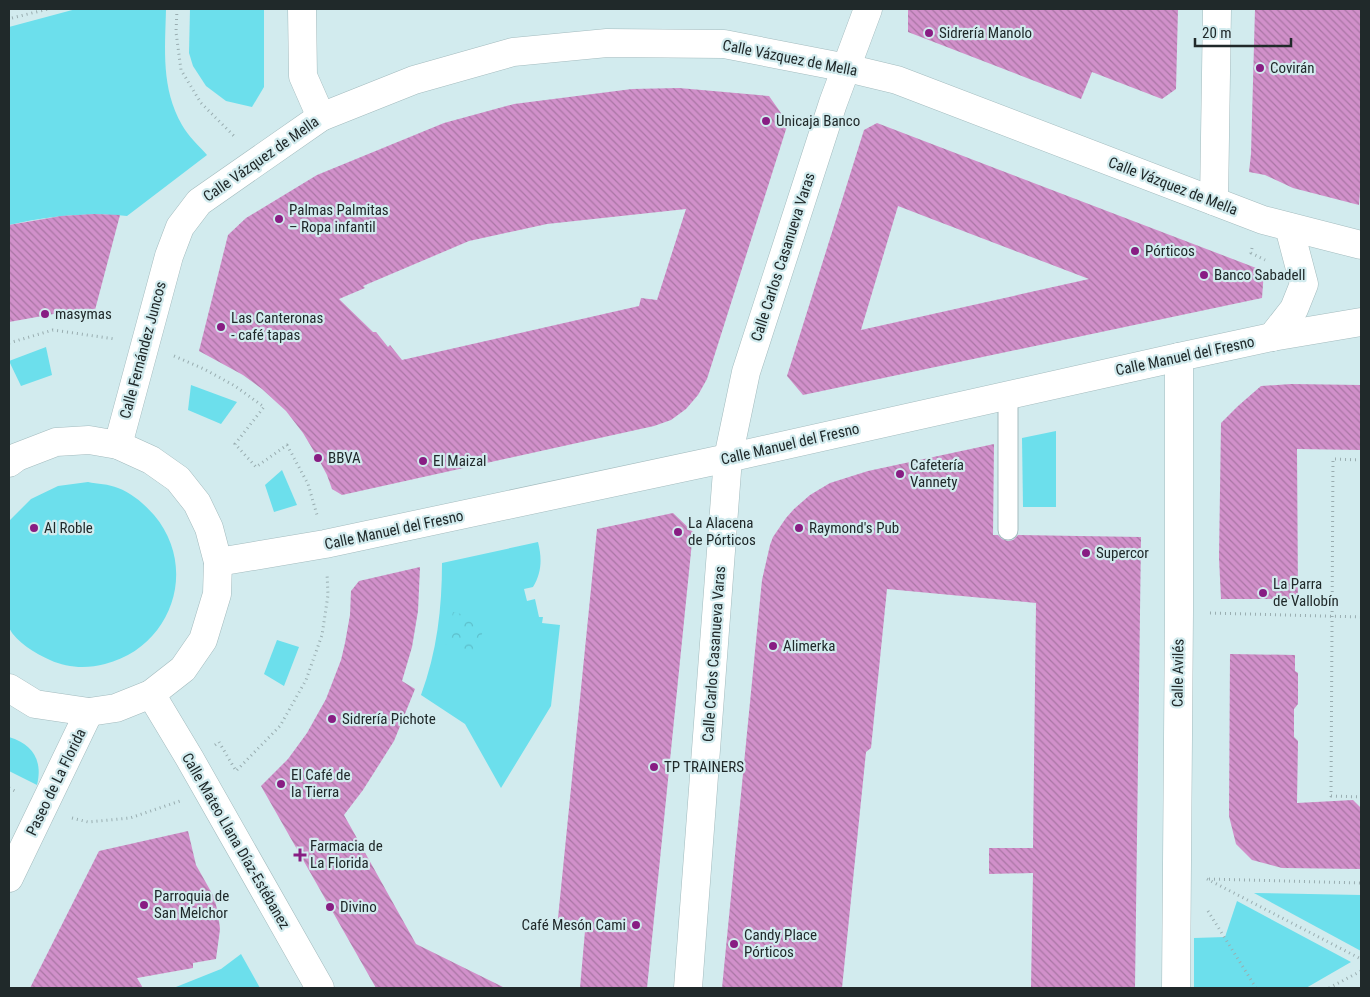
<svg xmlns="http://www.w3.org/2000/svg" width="1370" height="997" viewBox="0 0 1370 997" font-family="'Roboto Condensed',sans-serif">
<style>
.green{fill:#6cdfec}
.forest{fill:url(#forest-crowns)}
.building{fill:url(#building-back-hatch);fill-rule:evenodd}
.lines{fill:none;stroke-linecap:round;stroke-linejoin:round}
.lane-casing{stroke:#a3bbbe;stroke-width:21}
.street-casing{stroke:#a3bbbe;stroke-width:29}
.path{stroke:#99adb0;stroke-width:3;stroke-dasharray:1 4;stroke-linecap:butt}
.lane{stroke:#fff;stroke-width:19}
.street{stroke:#fff;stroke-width:28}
.poi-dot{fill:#881d83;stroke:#d2ebee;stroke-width:2}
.labels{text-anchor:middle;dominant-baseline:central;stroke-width:4.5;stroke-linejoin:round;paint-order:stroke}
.poi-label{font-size:15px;fill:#20292a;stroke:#d2ebee;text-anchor:start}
.street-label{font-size:15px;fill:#20292a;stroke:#d2ebee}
</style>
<defs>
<pattern id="forest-crowns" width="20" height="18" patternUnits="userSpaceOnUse" patternTransform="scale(1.25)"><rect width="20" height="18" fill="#6cdfec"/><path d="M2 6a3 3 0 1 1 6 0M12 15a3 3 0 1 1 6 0" fill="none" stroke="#5dbfcb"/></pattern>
<pattern id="building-back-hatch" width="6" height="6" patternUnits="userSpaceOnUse" patternTransform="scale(1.25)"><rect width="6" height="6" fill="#d190ca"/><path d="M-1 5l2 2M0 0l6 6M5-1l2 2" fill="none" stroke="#a976a4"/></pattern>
</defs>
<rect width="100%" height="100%" fill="#d2ebee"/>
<!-- green -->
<g class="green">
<path d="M76,9H166C165,50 161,88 182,125C188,136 199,146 207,155L127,216C87,212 48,216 9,225V27Z"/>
<path d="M190,9H264V87L252,107L226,101L206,86L193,66L189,53Z"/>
<path d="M46,347L52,375L21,386L9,361Z"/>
<path d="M191,385L237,402L221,424L188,410Z"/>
<path d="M1056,431V507H1023L1022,438Z"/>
<path d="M282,470L297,505L274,512L265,485Z"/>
<path d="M88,482C97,484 109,484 118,488C132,493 144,504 154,515C199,568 172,647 105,664C87,669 67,668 50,660C35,653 17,643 9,628L10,520L31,499L58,486Z"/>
<path d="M538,542C542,558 542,572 533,587L524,589L527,601L535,599L539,617H543L542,623L560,625L551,706L501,788L465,724L421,695C437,652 442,608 442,563Z"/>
<path d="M277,640L299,647L284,686L264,674Z"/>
<path d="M9,737C33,744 43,761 37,785L9,771Z"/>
<path d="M1254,893L1361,895V951Z"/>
<path d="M1237,901L1351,962L1306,988H1194V938L1225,937Z"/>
<path d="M241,954L260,988L176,987L221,969Z"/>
</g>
<!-- forest -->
<path class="forest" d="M453,612L485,620L478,652L445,644Z"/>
<!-- building -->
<g class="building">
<path d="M908,9H1178L1176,89L1162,99L1092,72L1081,99L908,32Z"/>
<path d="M1255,9H1361V178L1359,205L1293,188L1265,175L1249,172L1251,154Z"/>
<path d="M679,88L769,96L788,123L707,379L698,395L686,409L671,420L654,426L342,495L332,489L327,475L318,458L303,433L286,411L262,389L243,375L199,351L228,235L246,218L317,175L444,123L514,104L632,89ZM686,209L657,300L641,298L639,306L402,360L390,345L388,347L376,332H373L339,299L365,288L363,286L469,241L547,224Z"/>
<path d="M877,123L1264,271L1262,298L803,395L787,376L864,130ZM898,206L937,221L1089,279L861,330Z"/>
<path d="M94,214L120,215L95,310L70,311L9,322V225L61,216Z"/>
<path d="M1291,384L1361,385V450L1297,449L1298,599H1221L1219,558L1221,423L1238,406L1261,386Z"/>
<path d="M994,444L993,535H998L1002,539L1008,541L1013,540L1018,535L1141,537L1135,988H1031L1033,873L989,874V848H1033L1036,603L887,589L871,748L866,752L842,988H722L762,580L770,545L773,537L786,518L794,509L810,495L830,483L868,471Z"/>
<path d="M673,513L693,532L647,988H580L585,931L557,928L597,529Z"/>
<path d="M420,567L418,611L412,647L402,681L415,689L394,741L363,790L344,815L416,944L505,988H376L261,786L288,759L307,733L326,699L341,660L345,643L350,615L351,591L359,581Z"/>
<path d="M1230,654L1295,655V671L1298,673V704L1294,709V737L1298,741L1297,803L1353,800L1361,808V869L1282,868L1252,860L1236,844L1229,816Z"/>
<path d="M188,831L196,865L214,897L218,913L220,929L216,959L193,963V968L137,978L143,988H30L99,851Z"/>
</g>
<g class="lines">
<defs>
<path id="lane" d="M1008,530V395"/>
<g id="street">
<path d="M302,9L303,76L321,117"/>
<path d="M1214,201L1217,9"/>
<path d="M1272,337L1294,309L1304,284L1289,227"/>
<path d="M118,445L169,256L180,227L199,202L321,117L414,80L513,52L607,43L724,44L847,68L897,80L1263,220L1361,245"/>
<path d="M9,463L17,457L56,442L89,440L118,445L151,460L178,479L197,503L209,528L218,562L217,594L203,640L183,669L151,694L116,708L89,712L35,704L9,688"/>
<path d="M218,562L325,544L728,458L1179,357L1272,337L1361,322"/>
<path d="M151,694L190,759L320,988"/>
<path d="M9,878L89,712"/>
<path d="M688,988L728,458L746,372L833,103L868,9"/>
<path d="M1176,988L1179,612V357"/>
</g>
</defs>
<!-- lane casing -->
<use href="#lane" class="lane-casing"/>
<!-- street casing -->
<use href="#street" class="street-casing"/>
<!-- path -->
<g class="path">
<path d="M177,9L176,32L181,70L201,103L236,138"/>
<path d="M12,18L48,9"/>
<path d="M1252,248L1251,253L1265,260"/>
<path d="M9,343L53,330L115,339"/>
<path d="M174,356L204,369L235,386L264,407L235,444L256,467L287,445L308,484L317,515"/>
<path d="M1361,460L1333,459L1331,796L1361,797"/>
<path d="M1210,613L1361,617"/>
<path d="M215,745L219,742L236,771L280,726L306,680L322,635L328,595L327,573"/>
<path d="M9,788L17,792"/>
<path d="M72,818L88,822L130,818L180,801"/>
<path d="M1207,879L1361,959"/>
<path d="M1209,879L1361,883"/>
<path d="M1208,911L1256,988"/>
<path d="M1329,988L1361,971"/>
</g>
<!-- lane -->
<use href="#lane" class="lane"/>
<!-- street -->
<use href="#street" class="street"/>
</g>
<!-- markers -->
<g class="poi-dot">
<circle cx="929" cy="33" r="5"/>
<circle cx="1260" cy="68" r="5"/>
<circle cx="766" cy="121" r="5"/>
<circle cx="279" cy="219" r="5"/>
<circle cx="1135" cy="251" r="5"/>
<circle cx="1204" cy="275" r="5"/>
<circle cx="45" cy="314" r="5"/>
<circle cx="221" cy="327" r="5"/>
<circle cx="318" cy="458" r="5"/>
<circle cx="423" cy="461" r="5"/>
<circle cx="900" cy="474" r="5"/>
<circle cx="34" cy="528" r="5"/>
<circle cx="799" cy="528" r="5"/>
<circle cx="678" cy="532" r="5"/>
<circle cx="1086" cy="553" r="5"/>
<circle cx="1263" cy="593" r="5"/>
<circle cx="773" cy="646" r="5"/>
<circle cx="332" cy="719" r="5"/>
<circle cx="654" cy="767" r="5"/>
<circle cx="281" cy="784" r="5"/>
<path d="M297.5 847.5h5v5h5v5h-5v5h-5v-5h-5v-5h5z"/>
<circle cx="144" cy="905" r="5"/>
<circle cx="330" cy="907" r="5"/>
<circle cx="636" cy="925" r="5"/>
<circle cx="734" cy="944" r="5"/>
</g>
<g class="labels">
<!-- poi labels -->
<g class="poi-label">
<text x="939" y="33">Sidrería Manolo</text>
<text x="1270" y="68">Covirán</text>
<text x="776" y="121">Unicaja Banco</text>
<text x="289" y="210">Palmas Palmitas<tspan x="289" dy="17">– Ropa infantil</tspan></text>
<text x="1145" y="251">Pórticos</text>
<text x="1214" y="275">Banco Sabadell</text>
<text x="55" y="314">masymas</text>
<text x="231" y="318">Las Canteronas<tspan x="231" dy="17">- café tapas</tspan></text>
<text x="328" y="458">BBVA</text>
<text x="433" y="461">El Maizal</text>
<text x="910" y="465">Cafetería<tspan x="910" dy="17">Vannety</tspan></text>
<text x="688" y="523">La Alacena<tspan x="688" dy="17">de Pórticos</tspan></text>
<text x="44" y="528">Al Roble</text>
<text x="809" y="528">Raymond's Pub</text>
<text x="1096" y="553">Supercor</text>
<text x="1273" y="584">La Parra<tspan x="1273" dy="17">de Vallobín</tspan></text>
<text x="783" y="646">Alimerka</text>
<text x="342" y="719">Sidrería Pichote</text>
<text x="664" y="767">TP TRAINERS</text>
<text x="291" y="775">El Café de<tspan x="291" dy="17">la Tierra</tspan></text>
<text x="310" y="846">Farmacia de<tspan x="310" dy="17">La Florida</tspan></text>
<text x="154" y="896">Parroquia de<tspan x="154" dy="17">San Melchor</tspan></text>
<text x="340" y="907">Divino</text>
<text x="626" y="925" text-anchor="end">Café Mesón Cami</text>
<text x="744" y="935">Candy Place<tspan x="744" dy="17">Pórticos</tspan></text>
</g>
<!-- street labels -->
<g class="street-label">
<text transform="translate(790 58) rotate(11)">Calle Vázquez de Mella</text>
<text transform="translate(261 159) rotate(-35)">Calle Vázquez de Mella</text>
<text transform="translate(1173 186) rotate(21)">Calle Vázquez de Mella</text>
<text transform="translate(783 257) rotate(-72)">Calle Carlos Casanueva Varas</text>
<text transform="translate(143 350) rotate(-75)">Calle Fernández Juncos</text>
<text transform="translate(1185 356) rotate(-12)">Calle Manuel del Fresno</text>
<text transform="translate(790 444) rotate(-13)">Calle Manuel del Fresno</text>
<text transform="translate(394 530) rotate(-12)">Calle Manuel del Fresno</text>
<text transform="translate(714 654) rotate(-86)">Calle Carlos Casanueva Varas</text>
<text transform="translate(1178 673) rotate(-89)">Calle Avilés</text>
<text transform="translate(56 782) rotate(-64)">Paseo de La Florida</text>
<text transform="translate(236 841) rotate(60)">Calle Mateo Llana Díaz-Estébanez</text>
</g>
</g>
<!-- border -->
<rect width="1370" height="997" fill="none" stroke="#20292a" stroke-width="20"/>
<!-- scale -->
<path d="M1195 38v8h96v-8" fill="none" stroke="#20292a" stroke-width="2.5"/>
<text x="1202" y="38" font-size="15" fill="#20292a" stroke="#d2ebee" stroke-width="4" paint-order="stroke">20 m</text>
</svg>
